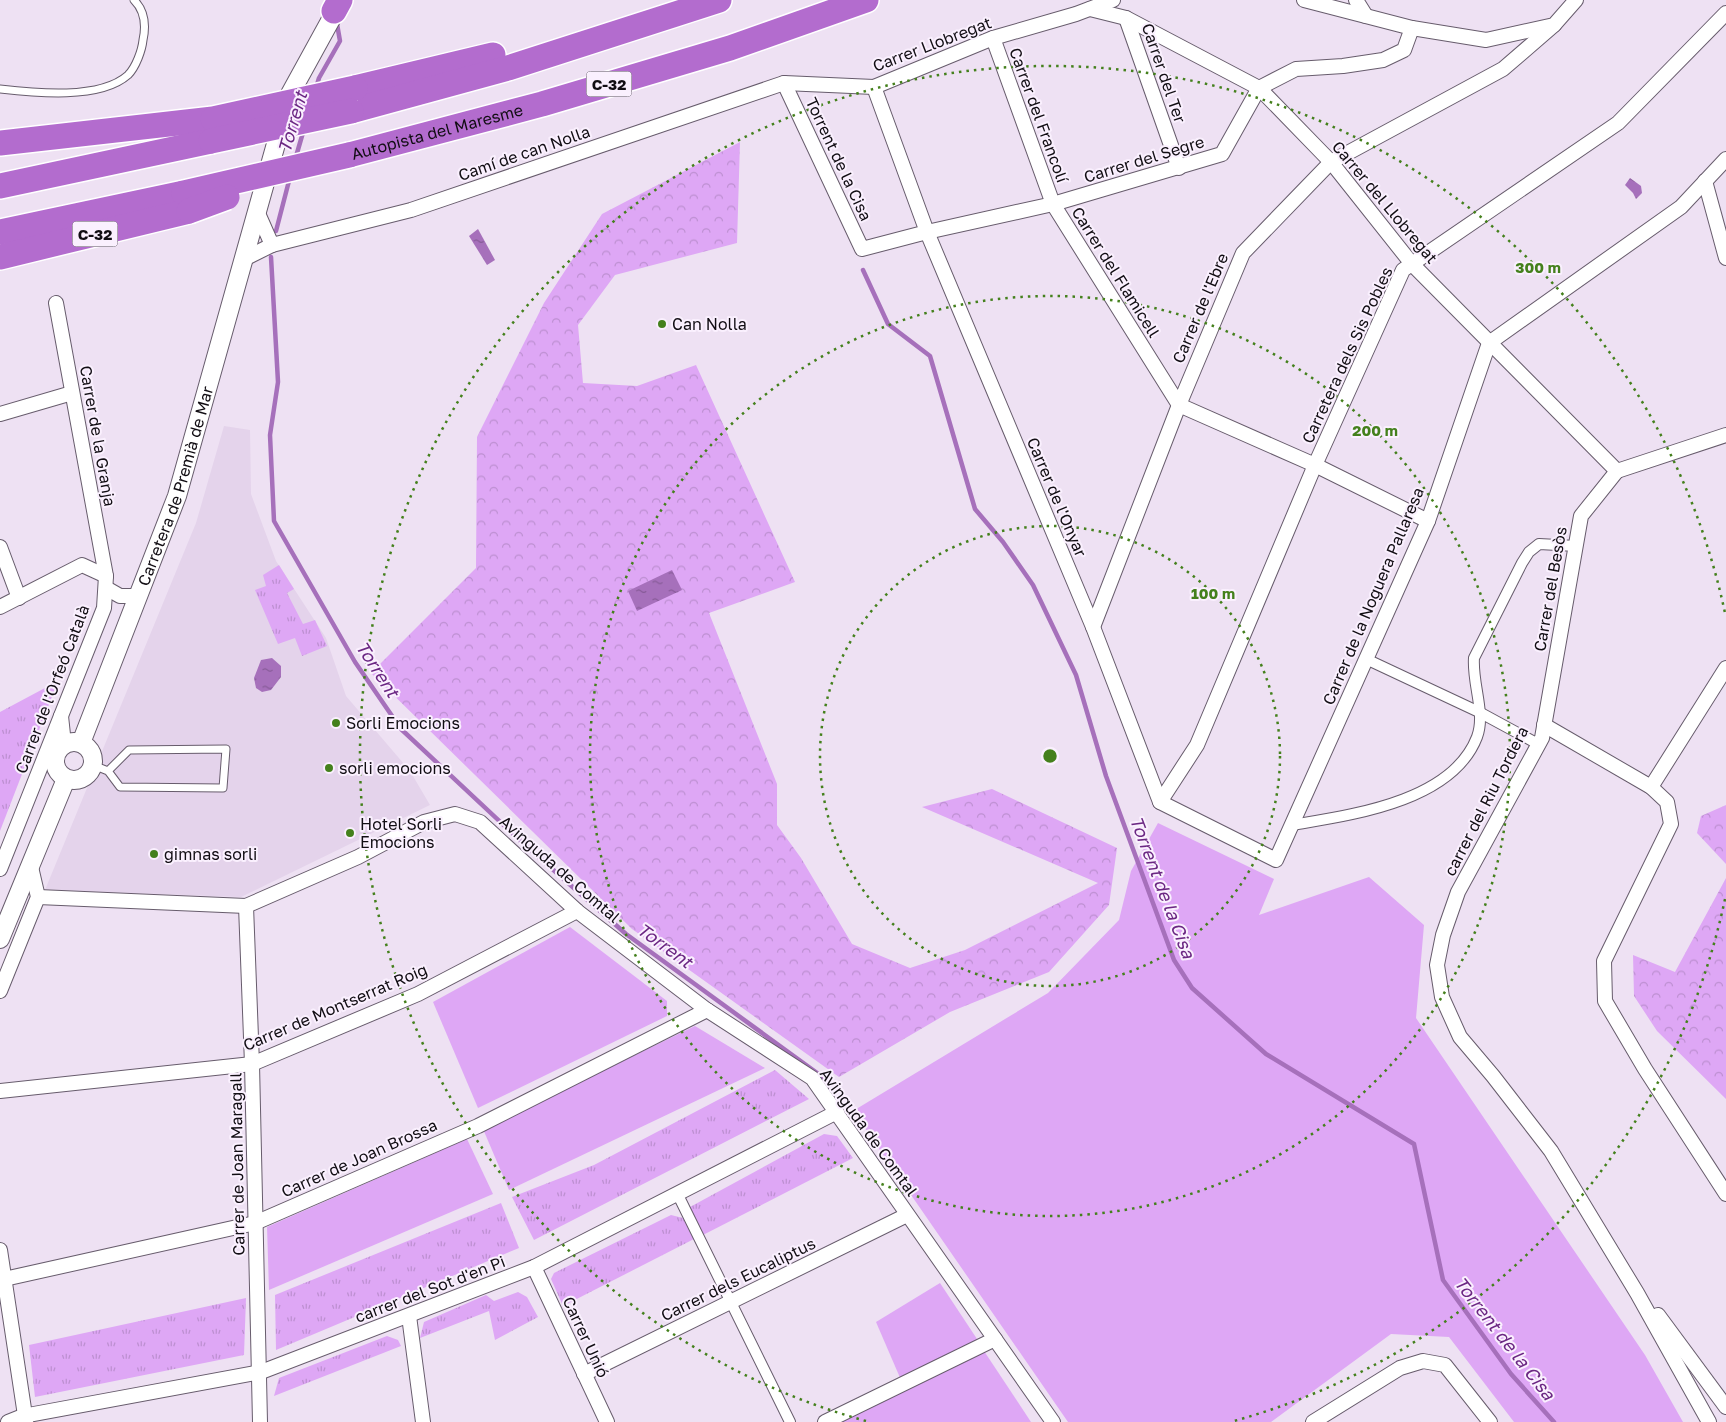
<svg xmlns="http://www.w3.org/2000/svg" width="1726" height="1422" viewBox="0 0 1726 1422" font-family="'Golos Text',sans-serif">
<style>
.built{fill:#e4d3eb}
.grass{fill:#dea7f5}
.forest{fill:url(#forest-crowns)}
.park{fill:url(#park-tufts)}
.water{fill:url(#water-ripples)}
.lines{fill:none;stroke-linecap:round;stroke-linejoin:round}
.stream{stroke:#a670bb;stroke-width:4.5}
.service-casing{stroke:#675c6c;stroke-width:9}
.pedestrian-casing{stroke:#675c6c;stroke-width:12}
.minor-casing{stroke:#675c6c;stroke-width:16}
.tertiary-casing{stroke:#675c6c;stroke-width:20}
.motorway-casing{stroke:#fff;stroke-width:28}
.service{stroke:#fff;stroke-width:7}
.pedestrian{stroke:#fff;stroke-width:10}
.minor{stroke:#fff;stroke-width:14}
.tertiary{stroke:#fff;stroke-width:18}
.motorway{stroke:#b36cce;stroke-width:25}
.motorway-bridge-casing{stroke:#fff;stroke-width:28;stroke-linecap:butt}
.motorway-bridge{stroke:#b36cce;stroke-width:25}
.ring{fill:none;stroke:#44801c;stroke-width:2.5;stroke-dasharray:2.5 5}
.poi-dot{fill:#44801c;stroke:#faf0fe;stroke-width:2}
.labels{text-anchor:middle;dominant-baseline:central;stroke-width:4;stroke-linejoin:round;paint-order:stroke}
.shield{fill:#faf0fe;stroke:#57515a;stroke-width:1}
.shield-label{font-size:15px;font-weight:bold;fill:#110d13}
.street-label{font-size:16px;fill:#110d13;stroke:#faf0fe}
.poi-label{font-size:16px;fill:#110d13;stroke:#faf0fe;text-anchor:start}
.water-label{font-size:18px;font-style:italic;fill:#6b2783;stroke:#faf0fe}
.centre{fill:#44801c;stroke:#faf0fe;stroke-width:2.5}
.ring-label{font-size:15px;text-anchor:middle;font-weight:bold;fill:#44801c;stroke:#faf0fe;stroke-width:4;stroke-linejoin:round;paint-order:stroke}
</style>
<defs>
<pattern id="forest-crowns" width="20" height="18" patternUnits="userSpaceOnUse" patternTransform="scale(1.25)"><rect width="20" height="18" fill="#dea7f5"/><path d="M2 6a3 3 0 1 1 6 0M12 15a3 3 0 1 1 6 0" fill="none" stroke="#bd8fd1"/></pattern>
<pattern id="park-tufts" width="24" height="20" patternUnits="userSpaceOnUse" patternTransform="scale(1.25)"><rect width="24" height="20" fill="#dea7f5"/><path d="M3 7l-1-3M5 7V3M7 7l1-3M15 17l-1-3M17 17v-4M19 17l1-3" fill="none" stroke="#bd8fd1"/></pattern>
<pattern id="water-ripples" width="26" height="14" patternUnits="userSpaceOnUse" patternTransform="scale(1.25)"><rect width="26" height="14" fill="#a670bb"/><path d="M2 4q2-2 4 0t4 0M15 11q2-2 4 0t4 0" fill="none" stroke="#865a97"/></pattern>
</defs>
<rect width="100%" height="100%" fill="#eee1f3"/>
<!-- built -->
<path class="built" d="M224,426L250,430L251,494L276,561L326,638L346,696L410,771L430,805L241,897L45,890L196,523Z"/>
<!-- grass -->
<g class="grass">
<path d="M1158,823L1274,879L1259,915L1369,877L1424,925L1416,1018L1645,1355L1683,1422H1514L1449,1337L1391,1334L1271,1422H1068L853,1111L1048,993L1119,920L1131,871Z"/>
<path d="M570,927L667,1001V1016L478,1108L433,1002Z"/>
<path d="M695,1026L765,1068L509,1190L483,1129Z"/>
<path d="M467,1139L493,1194L269,1290L267,1227Z"/>
<path d="M940,1283L979,1342L901,1380L876,1322Z"/>
<path d="M984,1351L1031,1422H840Z"/>
</g>
<!-- forest -->
<g class="forest">
<path d="M740,142L737,243L615,275L578,325L583,383L637,386L696,365L795,582L709,613L777,784V825L801,858L852,944L910,968L965,950L1098,883L922,807L992,789L1117,848L1109,905L1049,972L950,1012L839,1077L632,929L371,673L476,568L477,437L544,303L602,214Z"/>
<path d="M1726,805V864L1697,833L1701,816Z"/>
<path d="M1726,878V1099L1657,1031L1634,996L1633,955L1675,972Z"/>
</g>
<!-- park -->
<g class="park">
<path d="M279,565L294,589L287,593L303,624L315,620L327,646L302,656L295,638L278,644L255,590L266,586L263,575Z"/>
<path d="M58,681L0,831V712Z"/>
<path d="M775,1070L809,1099L534,1240L512,1197L594,1165Z"/>
<path d="M824,1134L837,1136L853,1158L703,1235L690,1207Z"/>
<path d="M501,1203L519,1248L276,1350L275,1295Z"/>
<path d="M671,1215L683,1218L694,1239L563,1306L551,1279L554,1273Z"/>
<path d="M518,1292L527,1297L538,1317L495,1340L489,1311L420,1338L424,1322L486,1295L494,1301Z"/>
<path d="M246,1298L244,1355L35,1397L29,1345Z"/>
<path d="M387,1336L398,1340L401,1346L274,1396L279,1378Z"/>
</g>
<!-- water -->
<g class="water">
<path d="M1630,178L1641,186L1642,193L1636,199L1633,193L1625,185Z"/>
<path d="M478,229L495,260L487,265L469,236Z"/>
<path d="M672,570L682,590L637,611L628,591Z"/>
<path d="M272,658L281,666V677L271,690L262,692L256,688L254,678L261,660Z"/>
</g>
<g class="lines">
<!-- stream -->
<g class="stream">
<path d="M316,88L319,78L340,41L337,24"/>
<path d="M295,160L304,129"/>
<path d="M276,231L290,177"/>
<path d="M271,257L278,382L270,435L274,521L355,662L401,729L525,845L626,934L835,1086"/>
<path d="M863,270L888,324L930,356L975,509L1003,542L1033,585L1076,675L1106,776L1174,960L1192,988L1266,1054L1414,1144L1443,1280L1511,1374L1554,1422"/>
</g>
<defs>
<g id="service">
<path d="M0,89C35,93 100,100 128,75C136,67 142,50 143,40C146,26 145,11 134,0"/>
<path d="M93,765L108,771L120,787L223,788L226,749L129,750L108,771"/>
</g>
<g id="pedestrian">
<path d="M1366,659L1479,712L1538,744"/>
<path d="M1292,825C1351,815 1452,802 1477,737C1486,713 1472,684 1474,658L1522,563L1529,552L1539,544L1576,546"/>
<path d="M677,1193L790,1422"/>
</g>
<g id="minor">
<path d="M1304,0L1412,28L1486,40L1554,25L1576,0"/>
<path d="M1356,0L1366,16"/>
<path d="M1090,9L1126,18L1259,88L1331,162L1412,264L1617,471"/>
<path d="M1126,18L1179,168"/>
<path d="M993,38L1053,204L1179,405L1315,465L1428,521"/>
<path d="M784,83L862,249L927,232L1053,204L1222,154L1259,88L1296,69L1343,66L1383,60L1404,50L1412,28"/>
<path d="M874,87L927,232L1093,627L1160,802L1276,860L1428,521L1489,343L1681,207L1726,159"/>
<path d="M1705,181L1726,258"/>
<path d="M257,211L272,245L411,210L784,83L874,87L993,38L1076,14L1113,0"/>
<path d="M246,258L272,245"/>
<path d="M0,414L72,393"/>
<path d="M1617,471L1581,516L1542,738L1458,892L1443,935L1437,965L1442,997L1460,1037L1493,1076L1551,1151L1637,1293L1709,1422"/>
<path d="M1617,471L1726,435"/>
<path d="M0,547L19,598"/>
<path d="M106,588L120,596H139"/>
<path d="M0,607L82,565L106,576"/>
<path d="M1093,627L1179,405L1243,253L1331,162L1503,69L1554,25"/>
<path d="M61,716L64,744"/>
<path d="M1544,725L1651,787L1667,802L1671,824L1604,961L1605,1001L1645,1069L1726,1194"/>
<path d="M1651,787L1726,668"/>
<path d="M1160,802L1197,745L1315,465L1403,270L1618,123L1726,13"/>
<path d="M0,869L104,608L106,576L56,303"/>
<path d="M38,897L246,906L358,857L424,822L455,814L480,822L577,911L707,1010L812,1078L1053,1422"/>
<path d="M246,906L252,1064L260,1422"/>
<path d="M0,991L38,897L31,867"/>
<path d="M0,1091L252,1064L418,994L577,911"/>
<path d="M0,1250L26,1422"/>
<path d="M534,1267L607,1422"/>
<path d="M0,1280L255,1223L478,1126L707,1010"/>
<path d="M1658,1315L1726,1407"/>
<path d="M409,1316L423,1422"/>
<path d="M584,1374L907,1215"/>
<path d="M8,1422L23,1416L261,1372L534,1267L837,1112"/>
<path d="M825,1422L995,1339"/>
<path d="M1313,1422L1400,1368L1423,1361L1445,1365L1490,1422"/>
</g>
<g id="tertiary">
<circle cx="74" cy="761" r="19"/>
<path id="s1" d="M81,743L177,496L290,94L340,3"/>
<path d="M0,939L66,779"/>
</g>
<g id="motorway">
<path d="M334,11L340,0"/>
<path d="M355,88L493,55"/>
<path d="M351,111L508,68L719,0"/>
<path d="M0,143L213,119"/>
<path id="s2" d="M349,155L542,104L730,48L866,0"/>
<path d="M0,186L211,141"/>
<path d="M0,232L184,193"/>
<path d="M0,257L189,211"/>
</g>
</defs>
<!-- service casing -->
<use href="#service" class="service-casing"/>
<!-- pedestrian casing -->
<use href="#pedestrian" class="pedestrian-casing"/>
<!-- minor casing -->
<use href="#minor" class="minor-casing"/>
<!-- tertiary casing -->
<use href="#tertiary" class="tertiary-casing"/>
<!-- motorway casing -->
<use href="#motorway" class="motorway-casing"/>
<!-- service -->
<use href="#service" class="service"/>
<!-- pedestrian -->
<use href="#pedestrian" class="pedestrian"/>
<!-- minor -->
<use href="#minor" class="minor"/>
<!-- tertiary -->
<use href="#tertiary" class="tertiary"/>
<!-- motorway -->
<use href="#motorway" class="motorway"/>
<defs>
<g id="motorway-bridge">
<path d="M213,119L355,88"/>
<path d="M211,141L351,111"/>
<path d="M184,193L349,155"/>
<path d="M189,211L227,197"/>
</g>
</defs>
<!-- motorway-bridge casing -->
<use href="#motorway-bridge" class="motorway-bridge-casing"/>
<!-- motorway-bridge -->
<use href="#motorway-bridge" class="motorway-bridge"/>
</g>
<!-- distance rings -->
<g class="ring">
<circle cx="1050" cy="756" r="230"/>
<circle cx="1050" cy="756" r="460"/>
<path d="M1725 899A690 690 0 0 1 1234 1421M866 1421A690 690 0 1 1 1725 613"/>
</g>
<!-- markers -->
<g class="poi-dot">
<circle cx="662" cy="324" r="5"/>
<circle cx="336" cy="723" r="5"/>
<circle cx="329" cy="768" r="5"/>
<circle cx="350" cy="833" r="5"/>
<circle cx="154" cy="854" r="5"/>
</g>
<g class="labels">
<!-- shield labels -->
<g class="shield">
<rect x="586.5" y="71.5" width="45" height="25" rx="4"/>
<rect x="72.5" y="221.5" width="45" height="25" rx="4"/>
</g>
<g class="shield-label">
<text x="609" y="84">C-32</text>
<text x="95" y="234">C-32</text>
</g>
<!-- street labels -->
<g class="street-label">
<text transform="translate(932 44) rotate(-21)">Carrer Llobregat</text>
<text transform="translate(1164 73) rotate(71)">Carrer del Ter</text>
<text transform="translate(1039 115) rotate(70)">Carrer del Francolí</text>
<text stroke="none"><textPath href="#s2" startOffset="91">Autopista del Maresme</textPath></text>
<text transform="translate(524 153) rotate(-19)">Camí de can Nolla</text>
<text transform="translate(839 159) rotate(65)">Torrent de la Cisa</text>
<text transform="translate(1144 159) rotate(-17)">Carrer del Segre</text>
<text transform="translate(1385 202) rotate(50)">Carrer del Llobregat</text>
<text transform="translate(1116 272) rotate(58)">Carrer del Flamicell</text>
<text transform="translate(1200 308) rotate(-67)">Carrer de l'Ebre</text>
<text transform="translate(1347 355) rotate(-65)">Carretera dels Sis Pobles</text>
<text transform="translate(98 436) rotate(80)">Carrer de la Granja</text>
<text stroke="none"><textPath href="#s1" startOffset="274">Carretera de Premià de Mar</textPath></text>
<text transform="translate(1057 497) rotate(67)">Carrer de l'Onyar</text>
<text transform="translate(1550 589) rotate(-80)">Carrer del Besòs</text>
<text transform="translate(1373 596) rotate(-67)">Carrer de la Noguera Pallaresa</text>
<text transform="translate(52 689) rotate(-69)">Carrer de l'Orfeó Català</text>
<text transform="translate(1486 801) rotate(-63)">carrer del Riu Tordera</text>
<text transform="translate(560 869) rotate(41)">Avinguda de Comtal</text>
<text transform="translate(335 1007) rotate(-23)">Carrer de Montserrat Roig</text>
<text transform="translate(869 1132) rotate(54)">Avinguda de Comtal</text>
<text transform="translate(359 1158) rotate(-24)">Carrer de Joan Brossa</text>
<text transform="translate(237 1164) rotate(-91)">Carrer de Joan Maragall</text>
<text transform="translate(738 1279) rotate(-26)">Carrer dels Eucaliptus</text>
<text transform="translate(430 1289) rotate(-21)">carrer del Sot d'en Pi</text>
<text transform="translate(586 1337) rotate(65)">Carrer Unió</text>
</g>
<!-- poi labels -->
<g class="poi-label">
<text x="672" y="324">Can Nolla</text>
<text x="346" y="723">Sorli Emocions</text>
<text x="339" y="768">sorli emocions</text>
<text x="360" y="824">Hotel Sorli<tspan x="360" dy="18">Emocions</tspan></text>
<text x="164" y="854">gimnas sorli</text>
</g>
<!-- water labels -->
<g class="water-label">
<text transform="translate(292 122) rotate(-74)">Torrent</text>
<text transform="translate(378 669) rotate(57)">Torrent</text>
<text transform="translate(1163 887) rotate(69)">Torrent de la Cisa</text>
<text transform="translate(665 945) rotate(36)">Torrent</text>
<text transform="translate(1505 1338) rotate(52)">Torrent de la Cisa</text>
</g>
</g>
<circle cx="1050" cy="756" r="8" class="centre"/>
<g class="ring-label">
<text x="1538" y="273">300 m</text>
<text x="1375" y="436">200 m</text>
<text x="1213" y="599">100 m</text>
</g>
</svg>
